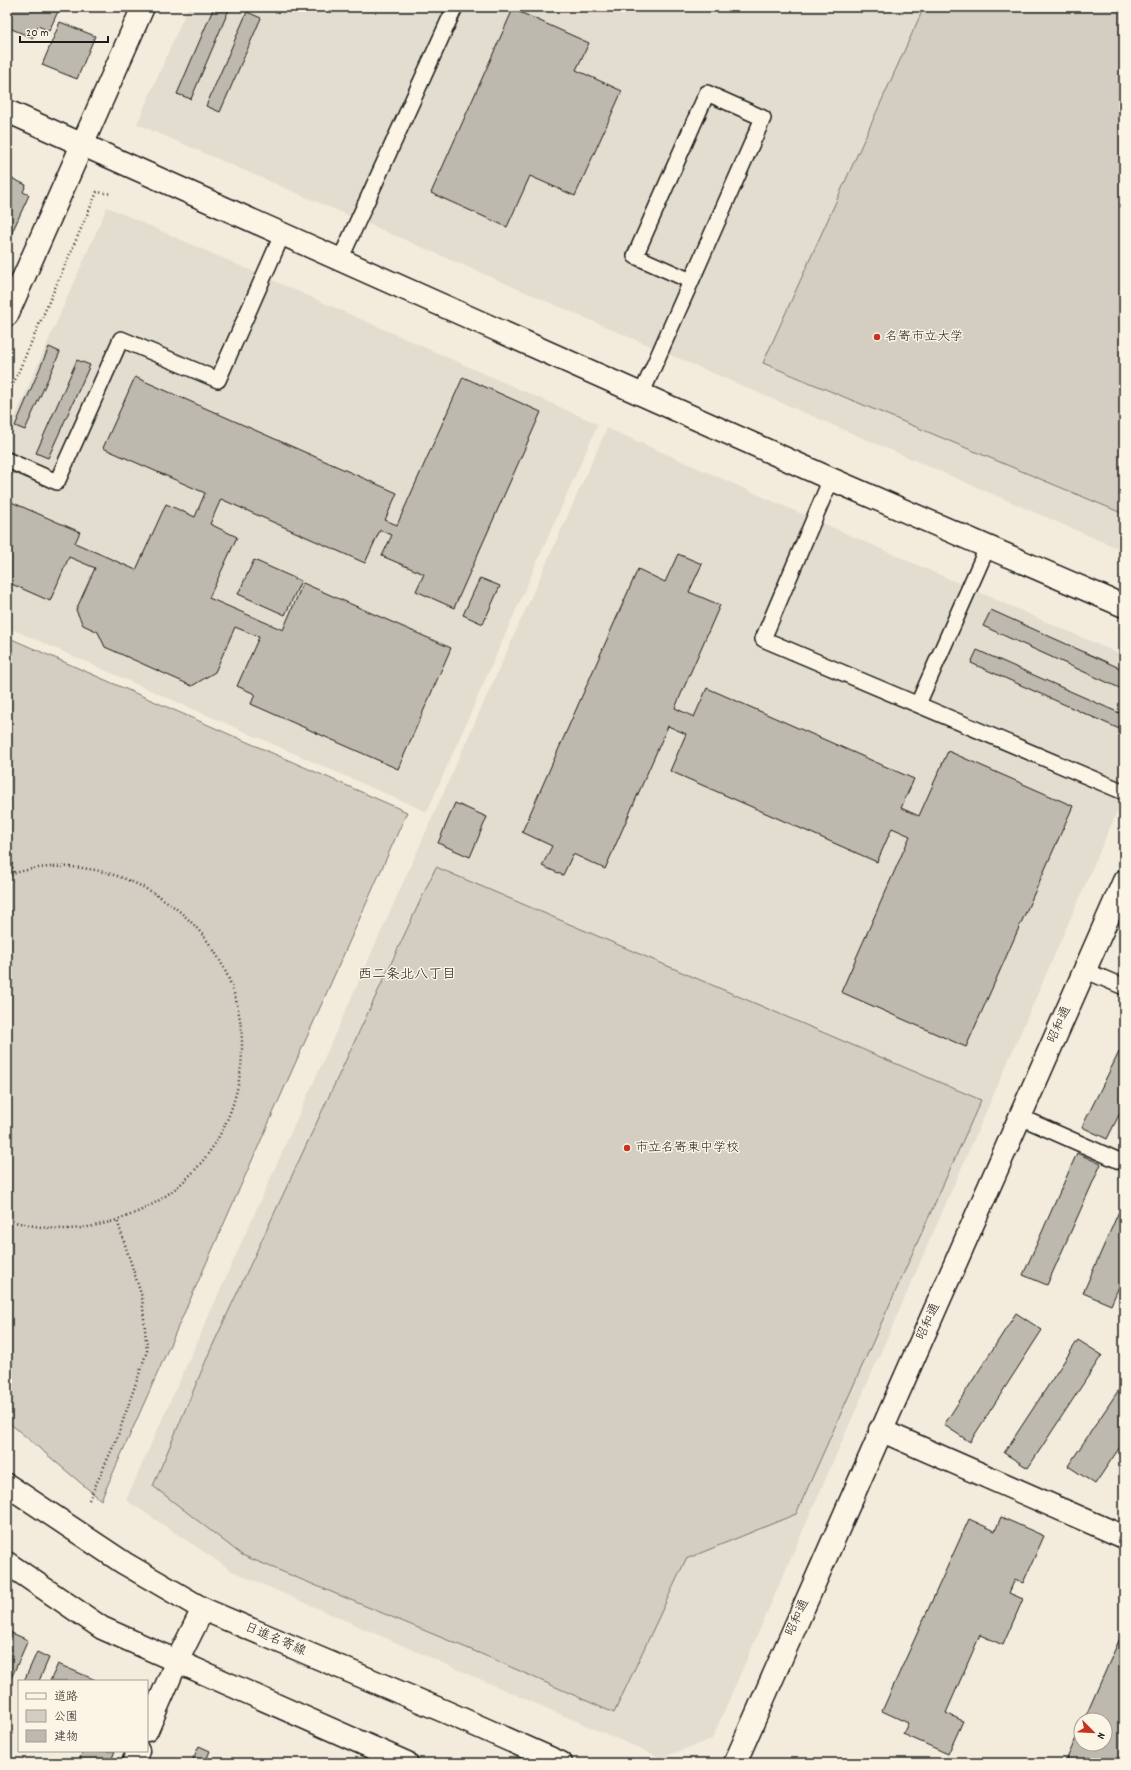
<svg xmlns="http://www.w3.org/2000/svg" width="1131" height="1770" viewBox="0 0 1131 1770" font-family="Dekko,'Klee One',sans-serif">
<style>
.built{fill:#e3ddcf}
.green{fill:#d3cec1;stroke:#78756e}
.building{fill:#beb9ae;stroke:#1c1c1c}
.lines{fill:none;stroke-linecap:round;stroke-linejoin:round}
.lane-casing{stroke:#1c1c1c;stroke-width:18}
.street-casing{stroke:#1c1c1c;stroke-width:25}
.secondary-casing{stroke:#1c1c1c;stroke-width:25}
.path{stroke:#1c1c1c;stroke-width:2.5;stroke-dasharray:1 3;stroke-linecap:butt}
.lane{stroke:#fcf5e5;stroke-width:15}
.street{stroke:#fcf5e5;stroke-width:22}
.secondary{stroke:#fcf5e5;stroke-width:22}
.poi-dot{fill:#c8321e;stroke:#fcf5e5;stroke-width:1.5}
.labels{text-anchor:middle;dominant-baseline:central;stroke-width:3;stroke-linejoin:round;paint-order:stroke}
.poi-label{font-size:13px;fill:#1c1c1c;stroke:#fcf5e5;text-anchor:start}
.street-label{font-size:13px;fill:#1c1c1c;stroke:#fcf5e5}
.neighbourhood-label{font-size:14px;fill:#1c1c1c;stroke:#fcf5e5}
</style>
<rect width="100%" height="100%" fill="#f3ecdd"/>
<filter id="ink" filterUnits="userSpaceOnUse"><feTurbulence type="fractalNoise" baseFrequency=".025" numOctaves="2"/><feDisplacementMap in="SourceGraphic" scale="8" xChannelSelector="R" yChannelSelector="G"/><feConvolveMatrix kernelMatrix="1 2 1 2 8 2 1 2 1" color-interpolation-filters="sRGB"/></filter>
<g filter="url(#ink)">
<!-- built -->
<g class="built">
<path d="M188,7H1124V551L137,124Z"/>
<path d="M107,207L598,424L427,812L7,627V435Z"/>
<path d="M607,428L1124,656V796L712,1739L661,1758L234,1572L126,1500Z"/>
</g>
<!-- green -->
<g class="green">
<path d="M924,7H1124V514L763,363Z"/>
<path d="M7,637L407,812L101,1500L7,1421Z"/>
<path d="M436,867L981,1100L796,1514L686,1559L614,1713L486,1656L242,1555L153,1486L210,1351Z"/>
</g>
<!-- building -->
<g class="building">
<path d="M10,7H60L49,31L38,26L33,38L7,27V14Z"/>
<path d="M214,7H230L191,99L177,94Z"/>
<path d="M513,9L589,43L576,70L622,91L575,196L530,176L507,227L431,193Z"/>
<path d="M247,12L261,18L220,112L206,106Z"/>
<path d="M60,22L95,36L77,79L42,65Z"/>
<path d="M9,177L26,185L23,192L29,195L9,239L7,238V181Z"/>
<path d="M49,347L60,352L25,430L15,426Z"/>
<path d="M77,360L90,365L48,458L36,453Z"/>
<path d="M135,377L397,493L385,520L397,525L463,377L541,412L454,608L416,591L424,574L382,556L392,535L380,530L365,563L221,499L210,524L237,537L209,598L283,630L303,583L451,648L398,769L251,704L255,694L237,686L259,637L235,627L215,672L192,686L105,647L98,632L83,625L76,610L95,568L69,557L50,601L7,582V506L9,501L80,532L75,543L136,570L166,504L195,517L205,493L103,448Z"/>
<path d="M678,554L702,564L689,592L720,605L675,708L694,717L707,688L914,779L901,808L919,816L948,751L1073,806L966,1047L841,992L910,836L892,828L877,862L670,771L686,734L668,726L605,869L573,854L563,875L542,866L552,846L522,832L638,569L665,582Z"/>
<path d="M254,560L301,581L285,615L238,594Z"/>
<path d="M480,578L500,586L483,624L463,615Z"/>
<path d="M991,610L1124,670V690L983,626Z"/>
<path d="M977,650L1124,715V731L971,663Z"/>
<path d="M455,803L487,817L470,857L438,843Z"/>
<path d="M1124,1042V1105L1107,1139L1082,1127Z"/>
<path d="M1077,1153L1101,1164L1047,1285L1023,1275Z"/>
<path d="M1124,1200V1275L1111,1305L1083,1293Z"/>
<path d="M1016,1313L1042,1330L970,1442L944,1425Z"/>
<path d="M1078,1340L1102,1355L1028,1468L1004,1453Z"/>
<path d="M1124,1382V1441L1095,1484L1068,1466Z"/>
<path d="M1001,1517L1044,1536L1023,1583L1015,1579L1009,1593L1023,1599L1003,1645L980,1635L946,1713L963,1721L948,1754L903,1734L908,1723L882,1711L969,1519L995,1531Z"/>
<path d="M1124,1629V1763H1065L1081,1727V1744H1105V1720H1084Z"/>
<path d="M7,1631L28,1640L7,1688Z"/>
<path d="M37,1652L49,1658L39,1681H24Z"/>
<path d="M58,1664L98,1681H50Z"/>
<path d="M199,1746L210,1751L205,1763H191Z"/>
<path d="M83,1751H115L110,1763H78Z"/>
</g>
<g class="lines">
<defs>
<g id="lane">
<path d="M340,260L455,7"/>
<path d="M641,395L763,118L707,93L635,256L691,281"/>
<path d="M7,460L57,482L121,339L218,380L282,235"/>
<path d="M831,479L763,639L1124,792"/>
<path d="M918,704L987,548"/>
<path d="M1084,970L1124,987"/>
<path d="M1020,1117L1124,1163"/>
</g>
<g id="street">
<path d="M880,1430L1124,1537"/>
<path d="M147,1730L177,1661L203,1609"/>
<path d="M133,1763L138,1751"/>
</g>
<g id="secondary">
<path d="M7,111L831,479L1124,606"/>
<path d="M7,315L143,7"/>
<path d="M7,1485L124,1563L203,1609L446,1712L561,1763"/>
<path d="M7,1563L102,1628L407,1763"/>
<path d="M735,1763L1124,881"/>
</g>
</defs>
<!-- lane casing -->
<use href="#lane" class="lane-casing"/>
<!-- street casing -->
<use href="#street" class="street-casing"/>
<!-- secondary casing -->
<use href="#secondary" class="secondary-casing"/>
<!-- path -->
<g class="path">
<path d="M7,398L97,192L112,194"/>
<path d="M7,848L14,873"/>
<path d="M7,876C45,861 94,865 130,881C303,956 267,1203 81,1228C56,1231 31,1226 7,1220"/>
<path d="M89,1500L117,1438L147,1351L142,1297L117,1220"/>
</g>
<!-- lane -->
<use href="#lane" class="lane"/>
<!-- street -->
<use href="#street" class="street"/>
<!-- secondary -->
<use href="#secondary" class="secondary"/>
</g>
</g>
<!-- markers -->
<g class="poi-dot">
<circle cx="877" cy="337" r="4"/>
<circle cx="627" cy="1148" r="4"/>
</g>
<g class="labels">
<!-- poi labels -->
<g class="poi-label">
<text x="885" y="337">名寄市立大学</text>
<text x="635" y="1148">市立名寄東中学校</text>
</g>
<!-- street labels -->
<g class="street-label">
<text transform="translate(1060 1025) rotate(-66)">昭和通</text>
<text transform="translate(929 1322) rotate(-66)">昭和通</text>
<text transform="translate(798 1618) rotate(-66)">昭和通</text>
<text transform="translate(275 1640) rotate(23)">日進名寄線</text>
</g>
<!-- neighbourhood labels -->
<g class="neighbourhood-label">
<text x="407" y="975">西二条北八丁目</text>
</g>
</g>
<!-- margin -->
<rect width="1131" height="1770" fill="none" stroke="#fcf5e5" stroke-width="24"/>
<rect x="12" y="12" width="1107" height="1746" fill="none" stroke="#1c1c1c" stroke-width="1.5" filter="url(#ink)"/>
<!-- legend -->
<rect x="18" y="1680" width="130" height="72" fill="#fcf5e5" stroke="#a29e95"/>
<rect x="26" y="1693" width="20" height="6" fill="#fcf5e5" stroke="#a29e95"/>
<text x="54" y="1700" font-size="12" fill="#1c1c1c">道路</text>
<rect x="26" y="1710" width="20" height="12" fill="#d3cec1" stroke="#a29e95"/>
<text x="54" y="1720" font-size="12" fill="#1c1c1c">公園</text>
<rect x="26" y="1730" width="20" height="12" fill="#beb9ae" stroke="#a29e95"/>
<text x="54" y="1740" font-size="12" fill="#1c1c1c">建物</text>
<!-- north arrow -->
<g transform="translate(1093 1732) rotate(114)"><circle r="19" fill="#fcf5e5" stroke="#a29e95"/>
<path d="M0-3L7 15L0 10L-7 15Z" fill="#c8321e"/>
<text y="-6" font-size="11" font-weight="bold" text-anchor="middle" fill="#1c1c1c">N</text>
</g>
<!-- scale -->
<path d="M20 36v6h88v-6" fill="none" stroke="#1c1c1c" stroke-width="2"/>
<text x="26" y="36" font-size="12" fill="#1c1c1c" stroke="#fcf5e5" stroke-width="3" paint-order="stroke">20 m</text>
</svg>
